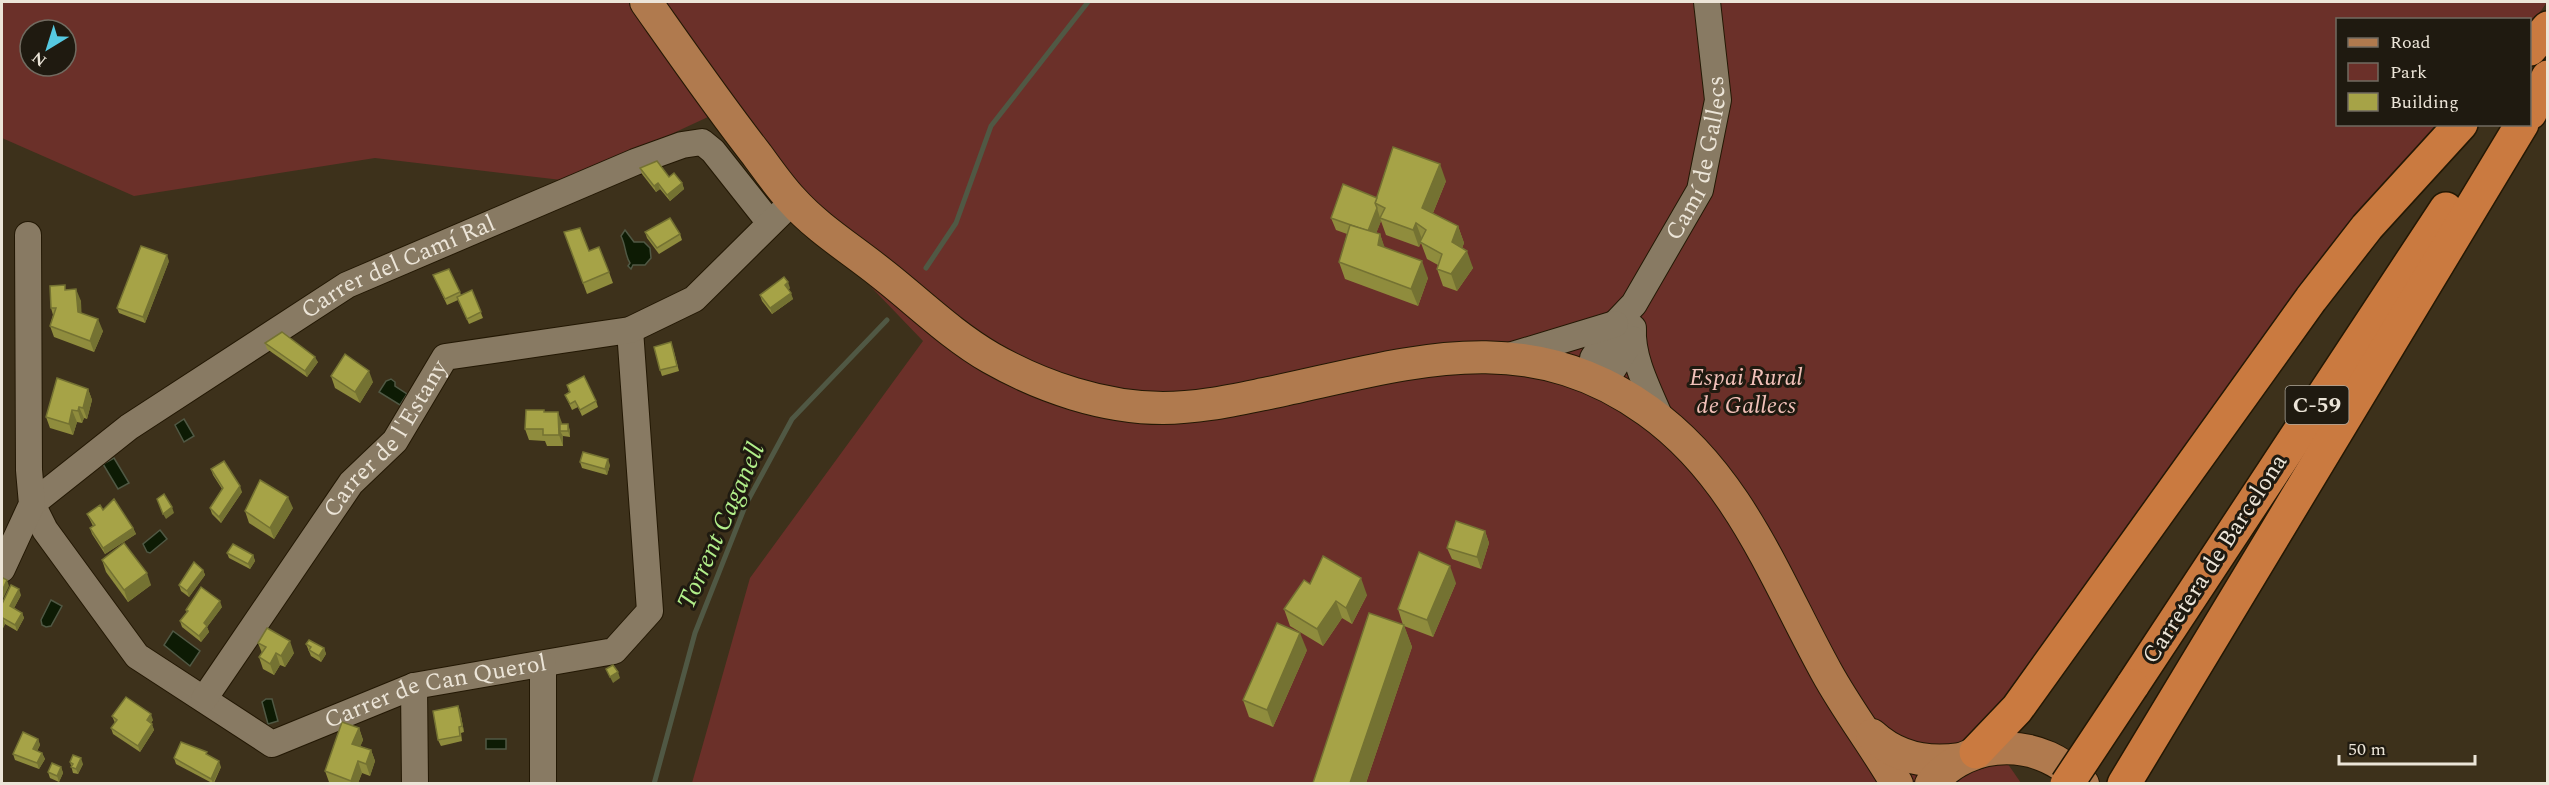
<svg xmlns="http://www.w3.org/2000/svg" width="2549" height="785" viewBox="0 0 2549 785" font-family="Spectral,serif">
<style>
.green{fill:#6b3029;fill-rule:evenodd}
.water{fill:#0d1b04;stroke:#505844;stroke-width:1.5}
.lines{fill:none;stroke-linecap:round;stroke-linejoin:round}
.stream{stroke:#505844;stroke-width:5}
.minor-casing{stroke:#231804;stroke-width:28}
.major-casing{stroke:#231804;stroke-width:34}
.highway-casing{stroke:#231804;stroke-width:36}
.minor{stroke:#887a63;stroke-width:26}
.major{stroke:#b07a4e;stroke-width:32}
.highway{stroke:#ca7a40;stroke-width:33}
.highway-bridge-casing{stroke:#231804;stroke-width:36;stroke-linecap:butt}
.highway-bridge{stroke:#ca7a40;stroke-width:33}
.wall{fill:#8f8c3d}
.shaded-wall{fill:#747232}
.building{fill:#a6a347;stroke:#747232;stroke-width:1.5}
.labels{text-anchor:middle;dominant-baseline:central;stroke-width:6;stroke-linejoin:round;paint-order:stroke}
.shield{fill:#1f1a10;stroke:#aea89c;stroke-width:1.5}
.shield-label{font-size:22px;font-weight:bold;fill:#ece5d8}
.street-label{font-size:24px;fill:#ece5d8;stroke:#1f1a10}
.park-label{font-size:24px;font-style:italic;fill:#f2c1b9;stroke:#1f1a10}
.water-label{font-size:26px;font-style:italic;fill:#b2ef8a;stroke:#1f1a10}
</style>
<rect width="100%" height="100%" fill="#3d311b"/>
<!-- green -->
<path class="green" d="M2,2H2547L2530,27V20H2338V124L2453,125L1985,731L2021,783H692L750,578L923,341L708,117L570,181L375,158L134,196L2,138ZM30,30H66V66H30Z"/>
<!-- water -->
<g class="water">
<path d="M625,230L634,242H644L650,248L651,258L645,265H633L631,269L628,266L630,263C625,256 626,246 621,236Z"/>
<path d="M391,379L395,382V386L407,394L400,405L379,392L386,381Z"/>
<path d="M184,419L194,436L184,442L175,425Z"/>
<path d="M114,458L129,483L118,489L103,464Z"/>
<path d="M160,530L167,539L150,553L147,552L143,544Z"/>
<path d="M51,600L62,606L51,626L46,627L42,625L41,620Z"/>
<path d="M173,631L200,651L190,666L164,645Z"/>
<path d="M266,699H272L278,721L268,724L262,702Z"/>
<rect x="486" y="739" width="20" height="10"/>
</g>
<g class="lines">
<!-- stream -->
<g class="stream">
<path d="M926,268L956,223L991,126L1088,2"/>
<path d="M654,784L695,633L746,504L792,419L887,320"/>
</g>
<defs>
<g id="minor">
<path d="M1633,328C1631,359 1650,393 1662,422"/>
<path id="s1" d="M1632,339L1613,369L1598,381L1593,358L1615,324L1634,304L1700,190L1718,100L1707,2"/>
<path d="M1506,357L1615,324"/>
<path id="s2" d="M32,504L45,530L137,656L272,744L414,686L614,651L650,611L630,330"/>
<path id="s3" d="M32,504L129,427L347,285L635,162L682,145L702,142L713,151L770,223"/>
<path d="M2,569L32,504L29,470L28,235"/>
<path d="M414,686L415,784"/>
<path id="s4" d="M204,699L351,483L395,441L445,357L630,330L694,299L781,213"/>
<path d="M543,784V664"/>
</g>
<g id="major">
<path d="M646,2C682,53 718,105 757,155C768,170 779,186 792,200C817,228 851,249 881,273C917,301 951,335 991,358C1042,387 1104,408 1163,408C1199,408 1234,400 1269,393C1404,365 1523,321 1648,411C1739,476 1775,579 1827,673C1848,711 1875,746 1897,784"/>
<path d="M1872,735C1897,758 1927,764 1960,759"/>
<path d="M1931,784C1970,736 2044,737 2083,784"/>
</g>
<g id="highway">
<path d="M2530,49L2548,28"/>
<path d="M2530,113L2548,77"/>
<path d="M2132,686L2446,209"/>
<path d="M1976,752L2017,709L2311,299L2367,227L2461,124"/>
<path d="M2124,784L2522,124"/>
</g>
</defs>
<!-- minor casing -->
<use href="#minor" class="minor-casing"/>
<!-- major casing -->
<use href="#major" class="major-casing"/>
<!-- highway casing -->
<use href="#highway" class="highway-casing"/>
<!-- minor -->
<use href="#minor" class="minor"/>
<!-- major -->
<use href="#major" class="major"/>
<!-- highway -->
<use href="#highway" class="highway"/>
<defs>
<path id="highway-bridge" d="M2067,784L2132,686"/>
</defs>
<!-- highway-bridge casing -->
<use href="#highway-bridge" class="highway-bridge-casing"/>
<!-- highway-bridge -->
<use href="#highway-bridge" class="highway-bridge"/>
</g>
<!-- wall -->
<g class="wall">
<path d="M640,168L669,177L682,183L684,189L670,201L660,189L656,192L642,174Z"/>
<path d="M1446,181L1433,213L1458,226L1464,243L1462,248L1473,268L1457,291L1443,286L1437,269L1438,265L1427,259L1421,243L1419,247L1386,235L1381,221L1376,233L1380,234L1384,247L1428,278L1418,306L1345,279L1339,262L1347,234L1336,230L1331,218L1377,198Z"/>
<path d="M564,232L589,251L609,272L613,283L587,294Z"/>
<path d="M645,232L680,234L682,240L659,254L647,238Z"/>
<path d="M169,261L145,323L119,313L117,308Z"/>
<path d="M433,275L460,292L461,295L472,290L483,318L469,324L458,300L447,305Z"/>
<path d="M790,288L788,290L793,299L772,314L762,301L760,295Z"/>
<path d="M67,290L81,301V313L103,331L94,352L54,337L50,326L53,315L51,308Z"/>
<path d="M265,343L318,362L307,377L267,349Z"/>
<path d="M673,348L679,371L662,376L660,370Z"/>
<path d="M331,376L373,382L360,403L335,388Z"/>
<path d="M567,385L596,401L598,407L582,416L578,407L572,410L565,395L569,392Z"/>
<path d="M88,389L92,400L87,419L84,418L82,423L77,422L73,435L50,428L46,417Z"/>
<path d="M545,412L570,430V437L563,436V446H547L545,441L529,440L525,429Z"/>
<path d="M580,462L610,465L607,475L582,468Z"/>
<path d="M211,469L242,492L221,523L212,514L210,508L222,489L213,475Z"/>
<path d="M293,508L274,539L249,523L245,511Z"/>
<path d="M103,510L133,528L136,534L105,554L92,534L90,528L93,526L87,514Z"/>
<path d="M1485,531L1489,543L1481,569L1452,559L1447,548Z"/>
<path d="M227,553L253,555L255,561L250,569L229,558Z"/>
<path d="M102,560L151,585L128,602L106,572Z"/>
<path d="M203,570L205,575L189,597L181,591L179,585Z"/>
<path d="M1456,583L1433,637L1404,626L1412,647L1366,783H1313L1403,625L1398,609Z"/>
<path d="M1310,584L1367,595L1352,624L1342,618L1323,646L1290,626L1284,609Z"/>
<path d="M21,595L14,608L22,613L24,618L17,631L5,624L3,628H2V604Z"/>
<path d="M222,607L207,627L209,632L201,642L182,627L180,621L187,613L186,610Z"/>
<path d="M258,643L294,653L285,667L280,665L274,675L263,669L259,657L262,653Z"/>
<path d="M306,644L324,648L326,654L321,662L311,656Z"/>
<path d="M1307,650L1273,727L1249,717L1243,700Z"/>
<path d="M458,706L460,711L464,732L461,733L462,741L441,746L438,740Z"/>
<path d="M112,716L153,720L151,723L154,730L140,752L113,734L111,728L115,723Z"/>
<path d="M359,728L363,740L360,746L371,750L375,761L370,776L362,773L358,783H332L329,782L325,771Z"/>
<path d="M38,739L40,745L37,751L42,753L45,759L39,769L15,760L13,754Z"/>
<path d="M174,758L221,767L214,783H212L176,764Z"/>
<path d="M70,762L83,764L78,774L73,773Z"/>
<path d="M61,767L63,773L59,782L50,778L48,772Z"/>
</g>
<!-- shaded-wall -->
<g class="shaded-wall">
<path d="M1440,164L1446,181L1428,225L1422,208Z"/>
<path d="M658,183L660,189L656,192L654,186Z"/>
<path d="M682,183L684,189L670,201L667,195Z"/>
<path d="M1377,208L1381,221L1371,247L1367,235Z"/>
<path d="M1416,223L1422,239L1419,247L1413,230Z"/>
<path d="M1458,226L1464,243L1458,259L1452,242Z"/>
<path d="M1380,234L1386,251L1378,245Z"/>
<path d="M1467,251L1473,268L1457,291L1451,274Z"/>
<path d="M167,255L169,261L145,323L143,317Z"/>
<path d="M1422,261L1428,278L1418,306L1411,289Z"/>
<path d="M788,282L790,288L787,291L785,285Z"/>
<path d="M76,289L81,301L82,323L78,312Z"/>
<path d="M791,293L793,299L772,314L770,308Z"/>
<path d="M98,319L103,331L94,352L90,341Z"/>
<path d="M315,357L318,362L307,377L305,371Z"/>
<path d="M369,371L373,382L360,403L355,392Z"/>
<path d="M88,389L92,400L87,419L83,408Z"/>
<path d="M79,407L84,418L82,423L78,411Z"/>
<path d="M72,410L77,422L73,435L69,424Z"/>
<path d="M558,412L562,423V431H560L563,436V446L559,435Z"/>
<path d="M568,424L570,430V437L568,431Z"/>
<path d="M608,459L610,465L607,475L605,469Z"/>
<path d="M240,486L242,492L221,523L219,517Z"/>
<path d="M288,497L293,508L274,539L270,528Z"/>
<path d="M172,507L174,513L166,519L163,514Z"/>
<path d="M133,528L136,534L105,554L103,548Z"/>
<path d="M1485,531L1489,543L1481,569L1477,557Z"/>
<path d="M253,555L255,561L250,569L248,564Z"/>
<path d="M1450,566L1456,583L1433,637L1427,620Z"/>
<path d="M203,570L205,575L189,597L187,591Z"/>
<path d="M147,573L151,585L128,602L124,590Z"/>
<path d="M1361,578L1367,595L1352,624L1346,608Z"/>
<path d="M7,580L9,586L2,601V591Z"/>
<path d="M19,589L21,595L12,612L10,606Z"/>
<path d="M220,601L222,607L207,627L209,632L201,642L199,636L204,623Z"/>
<path d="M1336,601L1342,618L1323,646L1317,629Z"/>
<path d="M22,613L24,618L17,631L15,625Z"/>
<path d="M3,618L5,624L3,628L2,625V621Z"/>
<path d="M1404,625L1412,647L1366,783H1350Z"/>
<path d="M1300,633L1307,650L1273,727L1267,710Z"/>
<path d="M290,641L294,653L285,667L281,656Z"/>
<path d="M324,648L326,654L321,662L319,656Z"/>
<path d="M276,653L280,665L274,675L270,664Z"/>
<path d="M618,672L620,678L613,683L610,677Z"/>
<path d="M458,706L460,711L464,732L462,726Z"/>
<path d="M151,714L153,720L149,726L147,720Z"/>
<path d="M152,724L154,730L140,752L138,746Z"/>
<path d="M359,728L363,740L357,755L352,744Z"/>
<path d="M38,739L40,745L35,755L33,749Z"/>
<path d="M371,750L375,761L370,776L366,764Z"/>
<path d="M42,753L45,759L39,769L37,763Z"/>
<path d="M81,758L83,764L78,774L76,769Z"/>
<path d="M219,761L221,767L213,783L211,779Z"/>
<path d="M358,761L362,773L358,783H351V781Z"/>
<path d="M61,767L63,773L59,782L57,776Z"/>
</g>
<!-- building -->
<g class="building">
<path d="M1393,147L1440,164L1422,208L1458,226L1452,242L1467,251L1451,274L1437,269L1442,254L1420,242L1426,230L1416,223L1413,230L1380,218L1385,208L1375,203Z"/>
<path d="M657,161L669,177L674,173L682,183L667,195L658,183L654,186L640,168Z"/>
<path d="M1343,184L1377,198L1375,203L1377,208L1368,231L1331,218Z"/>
<path d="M670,218L680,234L657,248L645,232Z"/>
<path d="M1350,225L1380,234L1378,245L1422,261L1411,289L1339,262Z"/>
<path d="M580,228L589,251L599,247L609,272L583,283L564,232Z"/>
<path d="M141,246L167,255L143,317L117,308Z"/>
<path d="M449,269L460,292L445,299L433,275Z"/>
<path d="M784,277L788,282L785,285L791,293L770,308L760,295Z"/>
<path d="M65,285V290L76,289L78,312L98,319L90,341L50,326L56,308H51L50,286Z"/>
<path d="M472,290L481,312L467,319L457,297Z"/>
<path d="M282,332L315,357L305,371L265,343Z"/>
<path d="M671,342L677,366L660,370L654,347Z"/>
<path d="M345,354L369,371L355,392L331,376Z"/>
<path d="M584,376L596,401L580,410L575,401L570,404L565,395L570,392L567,385Z"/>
<path d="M57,378L88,389L83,408L79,407L78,411L72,410L69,424L46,417Z"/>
<path d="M526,410H544V412H558L559,435H543V429H525Z"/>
<rect x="560" y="424" width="8" height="7"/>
<path d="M583,452L608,459L605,469L580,462Z"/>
<path d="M224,461L240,486L219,517L210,508L223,488L211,469Z"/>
<path d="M260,480L288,497L270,528L245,511Z"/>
<path d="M164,494L172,507L163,514L157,499Z"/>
<path d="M114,499L133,528L103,548L90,528L95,525L87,514L100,505L103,510Z"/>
<path d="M1456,521L1485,531L1477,557L1447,548Z"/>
<path d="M124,543L147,573L124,590L102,560Z"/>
<path d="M233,544L253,555L248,564L227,553Z"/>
<path d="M1419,552L1450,566L1427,620L1398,609Z"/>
<path d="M1323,556L1361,578L1346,608L1336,601L1317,629L1284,609L1304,580L1310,584Z"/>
<path d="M194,562L203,570L187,591L179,585Z"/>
<path d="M3,578L7,580L2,591V580Z"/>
<path d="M11,585L19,589L10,606L22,613L15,625L3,618L2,621V604Z"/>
<path d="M201,587L220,601L204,623L207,626L199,636L180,621L188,611L186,610Z"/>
<path d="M1369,613L1404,625L1350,783H1313Z"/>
<path d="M1277,623L1300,633L1267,710L1243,700Z"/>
<path d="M267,628L290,641L281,656L276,653L270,664L259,657L266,647L258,643Z"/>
<path d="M309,640L324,648L319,656L309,650L311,647L306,644Z"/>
<path d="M613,665L618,672L610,677L606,669Z"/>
<path d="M126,697L151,714L147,720L152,724L138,746L111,728L117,720L112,716Z"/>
<path d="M458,706L462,726L459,727L460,736L438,740L433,711Z"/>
<path d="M342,722L359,728L352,744L371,750L366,764L358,761L351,781L325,771Z"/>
<path d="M23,732L38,739L33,749L42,753L37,763L13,754Z"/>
<path d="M181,742L207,752L206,754L219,761L211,779L174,758Z"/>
<path d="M73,755L81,758L76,769L71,767L73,764L70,762Z"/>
<path d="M52,763L61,767L57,776L48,772Z"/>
</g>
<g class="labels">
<!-- shield labels -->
<rect class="shield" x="2285.5" y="386" width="63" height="38" rx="4.5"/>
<g class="shield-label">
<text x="2317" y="405">C-59</text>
</g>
<!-- street labels -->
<g class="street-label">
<text stroke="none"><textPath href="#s1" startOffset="308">Camí de Gallecs</textPath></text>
<text stroke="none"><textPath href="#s3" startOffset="438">Carrer del Camí Ral</textPath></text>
<text stroke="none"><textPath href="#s4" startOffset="318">Carrer de l'Estany</textPath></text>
<text transform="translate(2215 559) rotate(-57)">Carretera de Barcelona</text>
<text stroke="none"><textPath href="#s2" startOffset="519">Carrer de Can Querol</textPath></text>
</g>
<!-- park labels -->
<g class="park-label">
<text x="1746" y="378">Espai Rural<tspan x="1746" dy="28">de Gallecs</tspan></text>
</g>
<!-- water labels -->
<g class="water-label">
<text transform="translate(721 526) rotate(-66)">Torrent Caganell</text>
</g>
</g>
<!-- border -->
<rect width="2549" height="785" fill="none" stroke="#ece5d8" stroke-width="6"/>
<!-- legend -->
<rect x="2336" y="18" width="195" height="108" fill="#1f1a10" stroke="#716b60" stroke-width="1.5"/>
<rect x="2348" y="38" width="30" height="9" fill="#b07a4e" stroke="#716b60" stroke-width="1.5"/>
<text x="2390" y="48" font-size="18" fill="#ece5d8">Road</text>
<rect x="2348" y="63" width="30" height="18" fill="#6b3029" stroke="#716b60" stroke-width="1.5"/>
<text x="2390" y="78" font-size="18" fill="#ece5d8">Park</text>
<rect x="2348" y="93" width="30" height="18" fill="#a6a347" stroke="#716b60" stroke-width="1.5"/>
<text x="2390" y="108" font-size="18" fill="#ece5d8">Building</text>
<!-- north arrow -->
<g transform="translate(48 48) rotate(218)"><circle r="28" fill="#1f1a10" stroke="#716b60" stroke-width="1.5"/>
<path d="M0-4.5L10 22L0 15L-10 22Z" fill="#56c9e1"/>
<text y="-9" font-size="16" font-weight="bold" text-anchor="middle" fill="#ece5d8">N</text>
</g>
<!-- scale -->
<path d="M2339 755v9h136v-9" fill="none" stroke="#ece5d8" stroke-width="3"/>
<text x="2348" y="755" font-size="18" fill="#ece5d8" stroke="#1f1a10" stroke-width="4.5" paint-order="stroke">50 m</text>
</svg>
